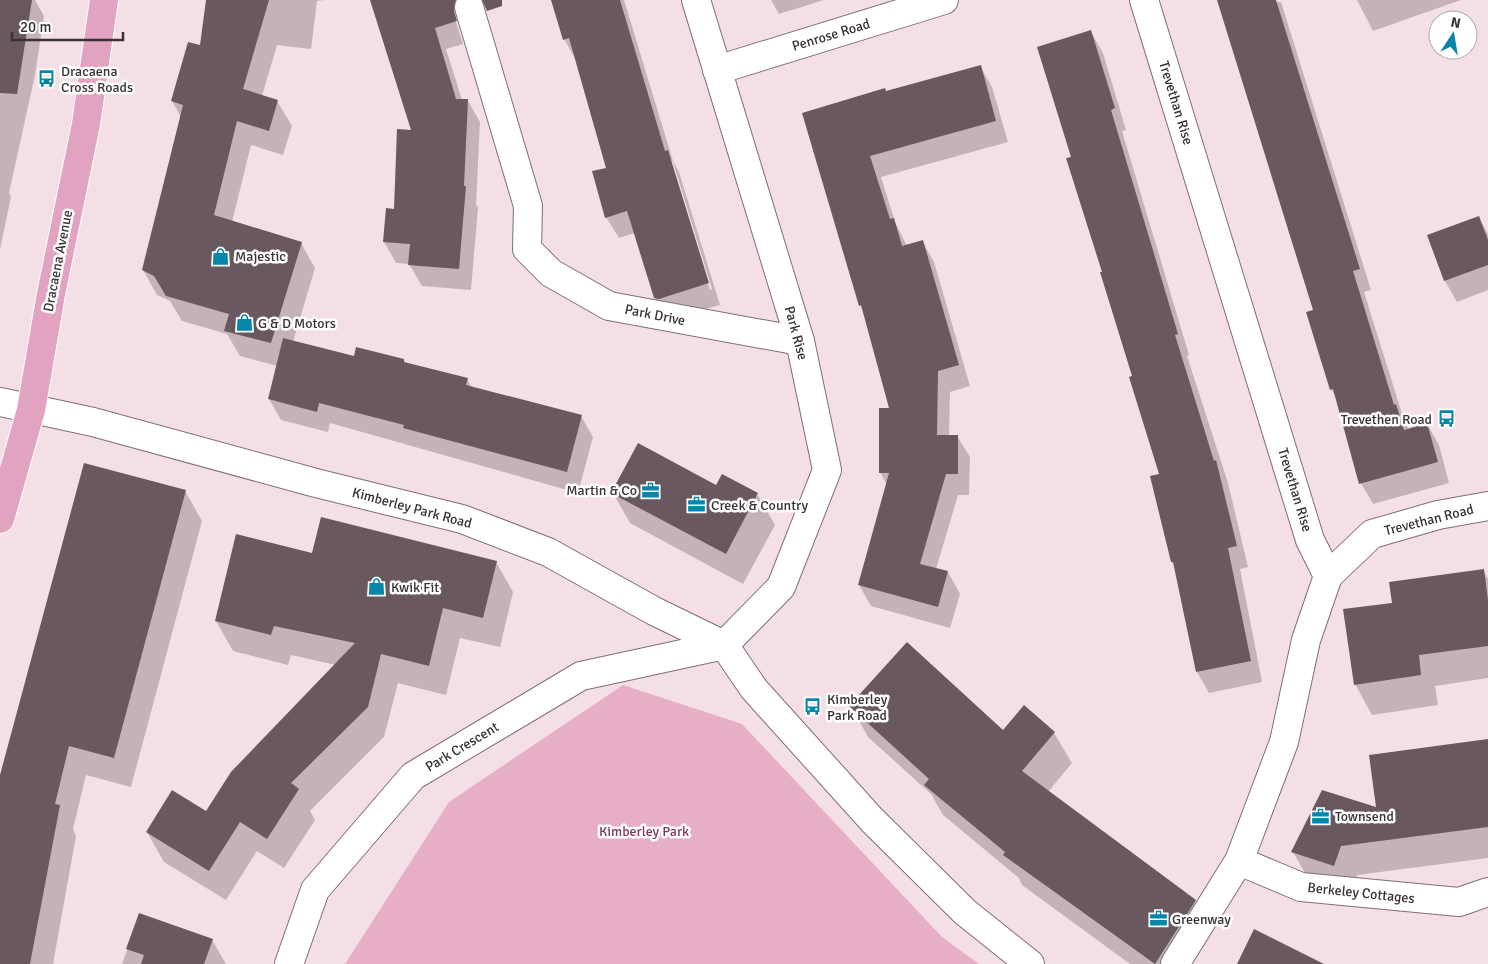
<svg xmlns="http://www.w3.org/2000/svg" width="1488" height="964" viewBox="0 0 1488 964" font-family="Signika,sans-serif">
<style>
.green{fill:#e7afc6}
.shadow{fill:#0003;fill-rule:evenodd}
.building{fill:#69585f}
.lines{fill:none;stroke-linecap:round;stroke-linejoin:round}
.minor-casing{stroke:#816e76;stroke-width:30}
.major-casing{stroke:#fff;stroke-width:30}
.minor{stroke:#fff;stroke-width:28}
.major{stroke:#e1a3bf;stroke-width:28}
.labels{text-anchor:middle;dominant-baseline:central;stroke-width:5;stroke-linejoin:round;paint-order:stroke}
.street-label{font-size:14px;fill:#393134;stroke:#fff}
.poi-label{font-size:14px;fill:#393134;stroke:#fff;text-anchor:start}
.park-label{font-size:14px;fill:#82375b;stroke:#fff}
</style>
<rect width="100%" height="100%" fill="#f4dfe7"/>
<!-- green -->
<path class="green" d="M623,685L742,724L942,937L979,964H345L449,802Z"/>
<!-- shadow -->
<g class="shadow">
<path d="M0,0H35L44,16L35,75L9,193L11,197L0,249Z"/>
<path d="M207,0H324L317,1L311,49L277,45L262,96L277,101L292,126L283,155L251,145L232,222L301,243L315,268L293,342L354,357L404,360L406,364L467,379L472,388L581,416L593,437L578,493L330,423L328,432L281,420L269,399L277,366L240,356L227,334L182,321L170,301L157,295L143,270L181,117L172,101L201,47Z"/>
<path d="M372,0H449L463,44L446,49L462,100L468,101L480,122L476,205L478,208L471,290L422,286L409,264L396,263L384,242L395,210L413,131Z"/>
<path d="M553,0H624L673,161L679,172L720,305L668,319L655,298L635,233L619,238L606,217L607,169L576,60L564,39ZM669,158L673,162L712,289L710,290Z"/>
<path d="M771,0H824L779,14Z"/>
<path d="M1218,0L1281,2L1371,290L1364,292L1403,417L1409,430L1427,424L1439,445L1449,483L1373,504L1361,483L1336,398L1332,390L1308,313L1315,311Z"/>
<path d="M1357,0H1461L1373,31Z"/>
<path d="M1091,32L1103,53L1126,130L1122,131L1189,355L1187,356L1228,483L1248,567L1240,569L1262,682L1209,693L1197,672L1176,568L1172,562L1161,475L1073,158Z"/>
<path d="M980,66L992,87L1008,142L881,177L895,222L907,246L922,241L934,262L970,386L950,392L949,436H957L970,457L969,495H958L936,569L948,572L960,594L950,628L871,606L859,585L887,485L880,472L891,409L864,313L860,305L803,114Z"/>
<path d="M1478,217L1488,234V290L1457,302L1445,281L1428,236Z"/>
<path d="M722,475L757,494L775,525L743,584L630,523L613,493L717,486Z"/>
<path d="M185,491L202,521L131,787L86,775L73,829L76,836L53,964H0V781Z"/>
<path d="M313,555L496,562L513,592L500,647L460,638L446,695L398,683L384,737L310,811L315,820L284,868L257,851L226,900L164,862L147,832L206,813L336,665L291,655L288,665L233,651L216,621Z"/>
<path d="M1483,570L1488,579V678L1435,686L1438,705L1372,715L1355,684L1393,604Z"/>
<path d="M851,706L1003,731L1054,733L1072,763L1048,792L1195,901L1213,931L1191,964H1130L1022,885L1019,878L943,815L931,794L868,737Z"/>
<path d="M1488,740V858L1357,875L1351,895L1310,882L1293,852L1377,809Z"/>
<path d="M140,915L212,940L226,964H122Z"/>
</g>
<!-- building -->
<g class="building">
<path d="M0,0H32L17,94L0,93Z"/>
<path d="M206,0H269L243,89L278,100L269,131L237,121L214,215L302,242L271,343L224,331L229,314L166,296L154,276L142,270L183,105L171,101L188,42L200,45Z"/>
<path d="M370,0H456L454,11L457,21L435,28L456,99H468L464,186H466L459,269L408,265L410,244L383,242L386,208L394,209L397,129L411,130Z"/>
<path d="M482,0H502V6L487,11Z"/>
<path d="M551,0H620L665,151L668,150L709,283L659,299L654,298L627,211L605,218L592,171L606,168L569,38L563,40Z"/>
<path d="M1217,0H1276L1360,269L1353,271L1394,405L1396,404L1404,430L1427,423L1438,462L1359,484L1333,389L1330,390L1306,312L1313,310Z"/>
<path d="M1091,30L1115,108L1111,110L1178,334L1175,335L1214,461L1216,460L1237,546L1228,548L1251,661L1196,672L1173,562H1171L1150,476L1159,474L1129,377L1132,376L1100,272H1102L1066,158L1071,157L1037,47Z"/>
<path d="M981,65L996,121L870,156L890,219L894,218L902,246L923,240L959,365L938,371L937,435H958V474H946L920,564L948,571L938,607L858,585L889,473H879V408H889L861,305L859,306L802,113L885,88L886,91Z"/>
<path d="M1479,216L1488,240V265L1444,281L1427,235Z"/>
<path d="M283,338L354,356L356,347L404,359V362L468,378L466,385L582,415L567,472L403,428L404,425L319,403L317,412L268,399Z"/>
<path d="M638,443L716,485L722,474L758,493L726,554L611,493Z"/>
<path d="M84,463L186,490L114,758L69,746L55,804L60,805L30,964H0V775Z"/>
<path d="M321,517L497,561L483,618L443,608L429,666L381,654L368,707L291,783L299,789L267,839L240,822L209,871L146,832L172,790L206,811L231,772L355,643L274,626L271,635L215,621L236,534L312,553Z"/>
<path d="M1484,569L1488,600V646L1419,655L1421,675L1354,685L1343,609L1392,603L1389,582Z"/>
<path d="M907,642L1003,730L1024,705L1055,732L1022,771L1196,900L1155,964L1003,855L1005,852L924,785L929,779L849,706Z"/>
<path d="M1488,739V827L1341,846L1334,866L1291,852L1322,790L1376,807L1369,755Z"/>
<path d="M139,913L213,939L204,964H141L144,955L126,949Z"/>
<path d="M1254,929L1324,964H1237Z"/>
</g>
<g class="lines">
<defs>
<g id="minor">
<path d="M1144,0L1310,540L1328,576L1306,640L1284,742L1239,861L1175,964"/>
<path d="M469,7L528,206L527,249L551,273L609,306L800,341"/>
<path d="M717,70L944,0"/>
<path d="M0,402L93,422L316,483L462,519L548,552L654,611L724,645L754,689L872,820L965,912L1030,964"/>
<path d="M1328,576L1372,534L1438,515L1488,506"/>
<path d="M1239,861L1301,887L1459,902L1488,892"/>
<path d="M289,964L315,890L413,776L581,676L724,645L781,587L827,470L800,341L696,0"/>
</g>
<path id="major" d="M0,519L31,410L51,294L86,124L104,0"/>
</defs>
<!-- minor casing -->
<use href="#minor" class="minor-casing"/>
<!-- major casing -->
<use href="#major" class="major-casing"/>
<!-- minor -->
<use href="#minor" class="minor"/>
<!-- major -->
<use href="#major" class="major"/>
</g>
<!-- icons -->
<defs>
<symbol id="bus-bare" viewBox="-9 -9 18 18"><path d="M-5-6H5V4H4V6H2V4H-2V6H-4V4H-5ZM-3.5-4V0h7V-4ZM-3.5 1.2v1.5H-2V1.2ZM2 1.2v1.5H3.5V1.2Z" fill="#0687aa" stroke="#fff" stroke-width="2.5" paint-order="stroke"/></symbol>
<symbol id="shop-bare" viewBox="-9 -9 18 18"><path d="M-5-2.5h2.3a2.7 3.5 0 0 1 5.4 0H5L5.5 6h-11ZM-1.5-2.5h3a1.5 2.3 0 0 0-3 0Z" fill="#0687aa" stroke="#fff" stroke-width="2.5" paint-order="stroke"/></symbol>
<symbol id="office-bare" viewBox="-9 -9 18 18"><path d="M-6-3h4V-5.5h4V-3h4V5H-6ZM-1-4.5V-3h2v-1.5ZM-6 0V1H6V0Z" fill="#0687aa" stroke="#fff" stroke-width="2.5" paint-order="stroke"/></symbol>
</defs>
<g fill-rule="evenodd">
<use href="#bus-bare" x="34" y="66" width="25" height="25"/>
<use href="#shop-bare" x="208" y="244" width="25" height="25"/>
<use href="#shop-bare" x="232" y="310" width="25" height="25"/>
<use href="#bus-bare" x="1434" y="406" width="25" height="25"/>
<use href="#office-bare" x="638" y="478" width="25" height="25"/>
<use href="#office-bare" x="684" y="492" width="25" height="25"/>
<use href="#shop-bare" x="364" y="574" width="25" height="25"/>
<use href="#bus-bare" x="800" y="694" width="25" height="25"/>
<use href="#office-bare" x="1308" y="804" width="25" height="25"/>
<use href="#office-bare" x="1146" y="906" width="25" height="25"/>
</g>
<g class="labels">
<!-- street labels -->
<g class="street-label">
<text transform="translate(831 35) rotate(-17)">Penrose Road</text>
<text transform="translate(1176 103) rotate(73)">Trevethan Rise</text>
<text transform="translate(58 261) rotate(-79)">Dracaena Avenue</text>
<text transform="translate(655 315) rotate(11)">Park Drive</text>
<text transform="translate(796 333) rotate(75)">Park Rise</text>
<text transform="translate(1295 490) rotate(73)">Trevethan Rise</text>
<text transform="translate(412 508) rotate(15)">Kimberley Park Road</text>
<text transform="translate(1429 520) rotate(-14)">Trevethan Road</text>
<text transform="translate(462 747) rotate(-31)">Park Crescent</text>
<text transform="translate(1361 893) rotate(6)">Berkeley Cottages</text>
</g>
<!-- poi labels -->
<g class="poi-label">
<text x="61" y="71">Dracaena<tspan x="61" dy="16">Cross Roads</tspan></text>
<text x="235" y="256">Majestic</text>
<text x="258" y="323">G &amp; D Motors</text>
<text x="1432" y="419" text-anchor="end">Trevethen Road</text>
<text x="637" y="490" text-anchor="end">Martin &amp; Co</text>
<text x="711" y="505">Creek &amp; Country</text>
<text x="391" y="587">Kwik Fit</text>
<text x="827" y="699">Kimberley<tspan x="827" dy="16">Park Road</tspan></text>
<text x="1335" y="816">Townsend</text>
<text x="1172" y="919">Greenway</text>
</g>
<!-- park labels -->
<g class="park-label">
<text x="644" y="831">Kimberley Park</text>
</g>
</g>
<!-- north arrow -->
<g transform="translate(1453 35) rotate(12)"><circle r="24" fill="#ffffff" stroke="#b0adae"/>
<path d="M0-4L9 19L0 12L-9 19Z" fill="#0687aa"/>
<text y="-8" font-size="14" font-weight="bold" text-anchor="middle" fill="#393134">N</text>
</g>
<!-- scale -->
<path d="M12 32v8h111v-8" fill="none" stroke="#393134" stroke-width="2.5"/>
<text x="20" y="32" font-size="15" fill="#393134" stroke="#ffffff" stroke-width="4" paint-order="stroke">20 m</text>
</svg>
